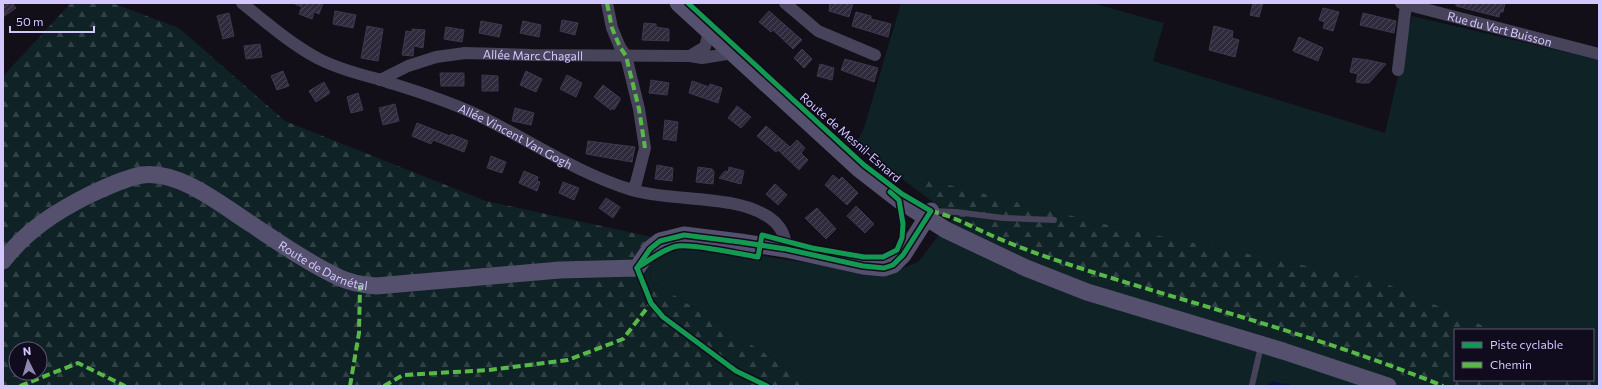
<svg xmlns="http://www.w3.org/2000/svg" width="1602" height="389" viewBox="0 0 1602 389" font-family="Commissioner,sans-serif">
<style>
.green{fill:#0f2225;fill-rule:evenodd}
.forest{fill:url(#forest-firs);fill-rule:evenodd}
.water{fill:url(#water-ripples)}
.building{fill:url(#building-hatch);stroke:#3f384e}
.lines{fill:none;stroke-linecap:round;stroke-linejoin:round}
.lane{stroke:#47435a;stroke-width:6}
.street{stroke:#47435a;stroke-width:12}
.secondary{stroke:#54506e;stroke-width:17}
.quiet{stroke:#58b947;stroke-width:4;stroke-dasharray:8 4;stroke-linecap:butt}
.cycleway-casing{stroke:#100b1d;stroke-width:8}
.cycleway{stroke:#139951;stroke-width:5}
.labels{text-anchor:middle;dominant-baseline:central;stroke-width:3;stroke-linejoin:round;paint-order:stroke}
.street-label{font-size:12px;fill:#d4c7ff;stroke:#100b1d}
</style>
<defs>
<pattern id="forest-firs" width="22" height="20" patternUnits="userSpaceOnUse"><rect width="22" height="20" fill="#0f2225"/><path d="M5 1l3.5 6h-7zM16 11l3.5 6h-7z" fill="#314146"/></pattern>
<pattern id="water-ripples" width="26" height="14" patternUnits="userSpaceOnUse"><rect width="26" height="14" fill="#081337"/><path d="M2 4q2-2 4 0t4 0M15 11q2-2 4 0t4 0" fill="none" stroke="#2b3455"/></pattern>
<pattern id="building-hatch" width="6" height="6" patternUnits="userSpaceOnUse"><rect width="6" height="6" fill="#302b3c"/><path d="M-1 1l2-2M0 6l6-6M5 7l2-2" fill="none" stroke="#4d4859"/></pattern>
</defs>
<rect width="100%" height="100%" fill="#120f19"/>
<!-- green -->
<path class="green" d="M901,3H1092L1164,23L1153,61L1385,133L1412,16L1599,60V386H816L649,279L654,254L675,242L885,275L918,262L953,217L855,144L863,131ZM1455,330H1593V380H1455Z"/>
<!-- forest -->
<g class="forest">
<path d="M71,3H112L179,28L285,121L486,201L675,242L654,254L649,279L816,386H3V76ZM16,349H40V373H16Z"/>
<path d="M929,180L1116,227L1380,281L1493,330H1455V380H1585L1593,384H1599V386H1432L1343,353L1270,329L1080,274L968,223L921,186Z"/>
</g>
<!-- water -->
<path class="water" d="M1273,381L1297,386H1265Z"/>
<!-- building -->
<g class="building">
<path d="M3,3H12L16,8L3,17Z"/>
<path d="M293,3H323L319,14L314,12L312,19L299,14L302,7Z"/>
<path d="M830,3H853L849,17L829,11Z"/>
<path d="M1253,3H1263L1259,17L1250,15Z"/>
<path d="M1456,3H1505L1503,12H1500L1499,17L1456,6Z"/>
<path d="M1323,8L1339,12L1333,31L1323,28L1325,22L1319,20Z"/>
<path d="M335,11L356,15L353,28L333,24Z"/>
<path d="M769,11L802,40L793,49L773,30L771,32L759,22Z"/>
<path d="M856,12L871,16V19L891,24L888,37L852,26Z"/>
<path d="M229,13L234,36L223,39L217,16Z"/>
<path d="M1363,13L1396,21L1394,33L1360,25Z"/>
<path d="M562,20L578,23L575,35L560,31Z"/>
<path d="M481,21L502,25L499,37L479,33Z"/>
<path d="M523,21L541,25L539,37L520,33Z"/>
<path d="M644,23L656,24V27L669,29V41L642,40Z"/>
<path d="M367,26L383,29L378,61L361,58Z"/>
<path d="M1214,26L1233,31L1232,38L1239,40L1235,57L1209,50Z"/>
<path d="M446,27L464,30L462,42L444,39Z"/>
<path d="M412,29L425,30L423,48L414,46L413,56L402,55L406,31L412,32Z"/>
<path d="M1299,37L1323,48L1318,61L1293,51Z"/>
<path d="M260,44L262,57L246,59L244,46Z"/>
<path d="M802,49L812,59L804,68L794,58Z"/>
<path d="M1353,58L1368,60L1386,64L1369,83H1361L1356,82L1358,74L1350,72Z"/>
<path d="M845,59L878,68L874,82L841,70Z"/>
<path d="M820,64L834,68L832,80L817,76Z"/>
<path d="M283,71L289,86L277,90L271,76Z"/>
<path d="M526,71L542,79L536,92L520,85Z"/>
<path d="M440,73H464V86H441Z"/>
<path d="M482,75L498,76V91H482Z"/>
<path d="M567,75L582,83L576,97L560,89Z"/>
<path d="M651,80L669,83L667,95L649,93Z"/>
<path d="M692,81L709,87L710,84L722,88L718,103L689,93Z"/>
<path d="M324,82L330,93L316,102L309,91Z"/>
<path d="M603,85L620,98V100L614,110L612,108L611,110L594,97Z"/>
<path d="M358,93L363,110L351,113L347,97Z"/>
<path d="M395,104L399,121L383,125L379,108Z"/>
<path d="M737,106L751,117L741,128L728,118Z"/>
<path d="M515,108L534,113L531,125L512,121Z"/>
<path d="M665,120L678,122L676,141L663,139Z"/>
<path d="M417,123L450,136L451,134L468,141L464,152L433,140L431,144L412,136Z"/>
<path d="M766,126L790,147L797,140L805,148L801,153L808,160L799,170L778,150L776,152L757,136Z"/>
<path d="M588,141L635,147L632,162L586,154Z"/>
<path d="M491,156L506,162L502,173L487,168Z"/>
<path d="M657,165L673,168L672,181L655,179Z"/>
<path d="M698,167L712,169L714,172L713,184L696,182Z"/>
<path d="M729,167L744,171L741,184L719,178L725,171L728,172Z"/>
<path d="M524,171L538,177L537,181L540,182L537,191L519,183Z"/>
<path d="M833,175L839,180L842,177L858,193L847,205L825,185Z"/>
<path d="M563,182L579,188L574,200L559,193Z"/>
<path d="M775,184L787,195L778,205L766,194Z"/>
<path d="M606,198L620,207L613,218L599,208Z"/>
<path d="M856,206L874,224L865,233L847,216Z"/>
<path d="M817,208L836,229L826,239L805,218Z"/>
</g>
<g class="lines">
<!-- lane -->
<g class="lane">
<path d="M932,211L956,212L1003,218L1054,220"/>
<path d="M1252,385L1261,346"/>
</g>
<!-- street -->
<g class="street">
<path id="s1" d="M242,3C267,23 291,44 319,59C337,68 358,74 378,79C409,89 441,98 471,112C526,137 573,172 632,190C672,202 736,194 770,218C781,226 786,236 786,249"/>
<path d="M607,3L612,28L620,47L626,56L639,109L645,148L636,183L632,190"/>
<path d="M785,3L818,31L875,55"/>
<path id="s2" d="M1401,3L1599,54"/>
<path d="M690,56L705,47L709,32"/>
<path d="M1398,70L1406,5"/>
<path id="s3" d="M380,80L408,66L436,57L465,53L531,55L690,56L702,58L733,53"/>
</g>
<!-- secondary -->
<g class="secondary">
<path d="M678,3L859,169L899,200L946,230L1026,268L1087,292L1283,351L1388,386"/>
<path id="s4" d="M3,261C27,230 55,212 91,194C107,187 124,178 142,175C178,170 219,203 248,222C277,241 306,262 338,277C350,283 363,285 376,286L560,270L637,268L650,249L660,241L684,235L740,242L786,249L863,266L884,268L893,265L903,255L931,211"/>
</g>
<!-- quiet -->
<g class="quiet">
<path d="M607,3L612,28L620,47L626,56L639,109L645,148"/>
<path d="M931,211C953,216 974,228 995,237C1025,250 1058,261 1089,271C1207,308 1328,339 1443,386"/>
<path d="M20,386L78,363L125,386"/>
<path d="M350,386L359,333L360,285"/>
<path d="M384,386L403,375L489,370L568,360L623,339L651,303"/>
</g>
<defs>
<g id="cycleway">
<path d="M640,266C651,259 665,248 678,246C696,244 738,254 758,257L762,235L812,248L864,257H883L897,250L902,238L903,224L899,200L890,192"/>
<path d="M637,268L650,249L660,241L684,235L740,242L786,249L863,266L884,268L893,265L903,255L931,211L902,194L864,165L688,3"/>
<path d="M637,268L651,303L663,317L736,371L767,386"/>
</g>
</defs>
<!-- cycleway casing -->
<use href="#cycleway" class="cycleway-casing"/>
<!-- cycleway -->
<use href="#cycleway" class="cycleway"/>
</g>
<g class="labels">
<!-- street labels -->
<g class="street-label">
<text stroke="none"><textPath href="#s2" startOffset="102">Rue du Vert Buisson</textPath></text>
<text stroke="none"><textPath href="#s3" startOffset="158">Allée Marc Chagall</textPath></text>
<text stroke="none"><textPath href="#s1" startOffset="307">Allée Vincent Van Gogh</textPath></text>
<text transform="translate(851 137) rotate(41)">Route de Mesnil-Esnard</text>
<text stroke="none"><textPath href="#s4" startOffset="372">Route de Darnétal</textPath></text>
</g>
</g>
<!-- border -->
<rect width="1602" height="389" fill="none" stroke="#d4c7ff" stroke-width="8"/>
<!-- legend -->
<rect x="1454" y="329" width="140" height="52" fill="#100b1d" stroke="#5e5677"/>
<rect x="1462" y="342" width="20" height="6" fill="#139951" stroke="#5e5677"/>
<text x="1490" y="349" font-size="12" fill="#d4c7ff">Piste cyclable</text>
<rect x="1462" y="362" width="20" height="6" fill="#58b947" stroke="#5e5677"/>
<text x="1490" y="369" font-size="12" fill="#d4c7ff">Chemin</text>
<!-- north arrow -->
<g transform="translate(28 361) rotate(355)"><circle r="19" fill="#100b1d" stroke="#5e5677"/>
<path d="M0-3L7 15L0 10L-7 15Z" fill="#9087ae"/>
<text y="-6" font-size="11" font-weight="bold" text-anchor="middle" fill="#d4c7ff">N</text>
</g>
<!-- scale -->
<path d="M10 26v6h84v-6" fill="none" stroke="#d4c7ff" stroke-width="2"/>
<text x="16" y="26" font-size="12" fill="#d4c7ff" stroke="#100b1d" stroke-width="3" paint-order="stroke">50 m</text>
</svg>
